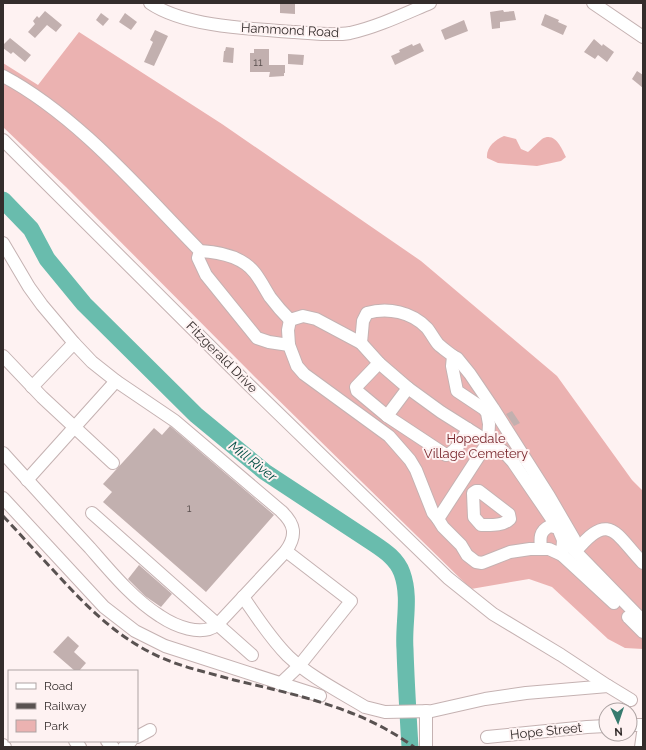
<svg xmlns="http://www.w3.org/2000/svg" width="646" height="750" viewBox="0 0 646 750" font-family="Raleway,sans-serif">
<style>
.green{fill:#ebb2b1}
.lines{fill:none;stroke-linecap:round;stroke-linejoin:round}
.river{stroke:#69bcad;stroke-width:17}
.building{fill:#c2b0af}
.minor-casing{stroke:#c5b2b2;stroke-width:14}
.minor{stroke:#fff;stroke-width:12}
.rail{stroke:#595251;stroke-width:3;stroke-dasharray:8 4;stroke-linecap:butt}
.labels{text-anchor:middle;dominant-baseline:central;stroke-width:4;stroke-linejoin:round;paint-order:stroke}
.number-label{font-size:11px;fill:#584e4d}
.street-label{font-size:13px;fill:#342d2c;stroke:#fef2f2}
.park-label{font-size:13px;fill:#78252b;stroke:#fef2f2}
.water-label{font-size:14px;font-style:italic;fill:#004e44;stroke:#fef2f2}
</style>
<rect width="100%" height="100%" fill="#fef2f2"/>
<!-- green -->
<g class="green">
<path d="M79,32L222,124L421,261L557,376L632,480L643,491V649L625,648L608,639L552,587L529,579L471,589L255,377L66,187L3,127V63L38,85Z"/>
<path d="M504,136L516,139L521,149L528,152C533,148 537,143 542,139C555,131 562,149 566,157L561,161L537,166L498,163L487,158C486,147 495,140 504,136Z"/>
</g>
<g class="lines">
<!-- river -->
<path class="river" d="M3,200L31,229L47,259L84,304L196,415L265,472L373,543C385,551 397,559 402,573C411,598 403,624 405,649C406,682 408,714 410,747"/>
</g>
<!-- building -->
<g class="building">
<path d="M280,3H295V14L280,13Z"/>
<path d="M503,10L504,12L514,11L516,20L500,22V28L492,29L490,12Z"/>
<path d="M45,11L62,25L56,32L47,25L35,38L28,32L35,24L33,21L37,16L39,18Z"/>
<path d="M101,13L109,19L103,26L96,20Z"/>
<path d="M125,13L137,22L131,30L119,22Z"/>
<path d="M545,14L559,20L558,22L567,26L563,35L541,25Z"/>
<path d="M464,20L468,31L445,40L441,30Z"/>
<path d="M155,30L168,36L154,66L144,62L153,42L150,40Z"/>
<path d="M10,38L31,55L25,62L13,52L11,54L3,48V45Z"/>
<path d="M594,39L602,46L603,44L614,52L607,62L598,55L595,59L584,52Z"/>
<path d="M420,43L424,51L395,65L391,56L400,52L399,50L412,44L413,46Z"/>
<path d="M226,47L234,48L233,63L223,62L224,51H225Z"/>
<path d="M254,49H269V65H285V73H284V76L269,77L270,72H250V53H254Z"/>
<path d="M288,54L304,55L303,65L288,64Z"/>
<path d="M637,71L643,75V88L632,79Z"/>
<path d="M512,411L520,423L514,426L506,414Z"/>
<path d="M170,426L274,515L206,592L103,502L112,492L103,484L154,428L162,435Z"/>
<path d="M139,565L172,594L161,607L145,596L128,579Z"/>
<path d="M68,636L79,646L74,652L86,663L79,671H75L53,652Z"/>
</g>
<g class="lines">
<defs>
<g id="minor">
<path d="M150,3C185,27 252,29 295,32C313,33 332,36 350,33C377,27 404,14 430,3"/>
<path d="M593,3L643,37"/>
<path d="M3,76C78,116 140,190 200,251C220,252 242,256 255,273C261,281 265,289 270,297C276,305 283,313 290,320L303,316L316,319L361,343L363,321L367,313C388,307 412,312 427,328C431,333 434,339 438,344C442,348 448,352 453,356L452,366L457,391L484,409L487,413L489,424L488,442L438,519L433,513L416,470L410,460L389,436L304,374L297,366L289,345L269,342L257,338L206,275L198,258L200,251"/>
<path d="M3,140L249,385L448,578L493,614L561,655L608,686"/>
<path d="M3,243L29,287L42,305L74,343L92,362L116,381L175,421L281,511C295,524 297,535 286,551L217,625C201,637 175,626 160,616C133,599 111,572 90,548C61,517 32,485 3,453"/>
<path d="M361,343L379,363L356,387L357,391L387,416L446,455C456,453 463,438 468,429L503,451L513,462L558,528"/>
<path d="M289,345L288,330L290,320"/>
<path d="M3,356L42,397L113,463"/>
<path d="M453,356L457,358L470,374L493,408L549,496L574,539L576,551C610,510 615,534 643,563"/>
<path d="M379,363L408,388"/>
<path d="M32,387L74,343"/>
<path d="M387,416L408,388L441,412L468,429"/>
<path d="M27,480L116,381"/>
<path d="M476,491H479L509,514L510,519C503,526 491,525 481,525L474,517L473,493Z"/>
<path d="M3,498L104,607L135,631L165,646L320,696"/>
<path d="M92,513L252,655"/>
<path d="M438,519L443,527L461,545L467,555L476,562L482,563L510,552L530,549H549L562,555L563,540L558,528L550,526C539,531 540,539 541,549"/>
<path d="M570,546L643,621"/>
<path d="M562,555L614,603"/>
<path d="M243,597C257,617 270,638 288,656C309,676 340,692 365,707L385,712L432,711L485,699L526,693L608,686L631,700"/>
<path d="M628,617L643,632"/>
<path d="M280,684L299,666L351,601L286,551"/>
<path d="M426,711V747"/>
<path d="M630,725H643"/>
<path d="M137,737L150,730"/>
<path d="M487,737L587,727L606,726"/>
<path d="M75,741L80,747"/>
<path d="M107,741L113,747"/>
<path d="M3,745L5,747"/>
<path d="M124,747L131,741"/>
<path d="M641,747L643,733"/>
</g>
</defs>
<!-- minor casing -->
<use href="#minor" class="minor-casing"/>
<!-- minor -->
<use href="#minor" class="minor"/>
<!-- rail -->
<path class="rail" d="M3,516C20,534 37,553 54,571C87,607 117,638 162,658C185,668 210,673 234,680C297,695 361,708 414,747"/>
</g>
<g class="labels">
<!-- number labels -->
<g class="number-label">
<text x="258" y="62">11</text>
<text x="189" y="508">1</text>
</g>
<!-- street labels -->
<g class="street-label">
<text transform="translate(290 30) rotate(3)">Hammond Road</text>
<text transform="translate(222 357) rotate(45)">Fitzgerald Drive</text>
<text transform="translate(546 731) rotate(-6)">Hope Street</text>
</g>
<!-- park labels -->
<g class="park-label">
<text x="476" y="438">Hopedale<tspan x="476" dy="15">Village Cemetery</tspan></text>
</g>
<!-- water labels -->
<g class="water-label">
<text transform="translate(253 461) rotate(38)">Mill River</text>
</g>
</g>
<!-- border -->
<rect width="646" height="750" fill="none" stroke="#342d2c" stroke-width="8"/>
<!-- legend -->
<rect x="8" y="670" width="130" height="72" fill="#fef2f2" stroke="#ada3a3"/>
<rect x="16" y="683" width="20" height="6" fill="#ffffff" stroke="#ada3a3"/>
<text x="44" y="690" font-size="12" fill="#342d2c">Road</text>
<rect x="16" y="703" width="20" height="6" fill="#595251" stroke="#ada3a3"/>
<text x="44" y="710" font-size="12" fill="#342d2c">Railway</text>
<rect x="16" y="720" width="20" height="12" fill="#ebb2b1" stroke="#ada3a3"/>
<text x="44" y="730" font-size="12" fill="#342d2c">Park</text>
<!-- north arrow -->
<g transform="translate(618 722) rotate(177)"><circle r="19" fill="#fef2f2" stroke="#ada3a3"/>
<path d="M0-3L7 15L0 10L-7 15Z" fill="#377b6f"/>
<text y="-6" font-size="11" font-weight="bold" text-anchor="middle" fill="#342d2c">N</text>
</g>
</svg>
